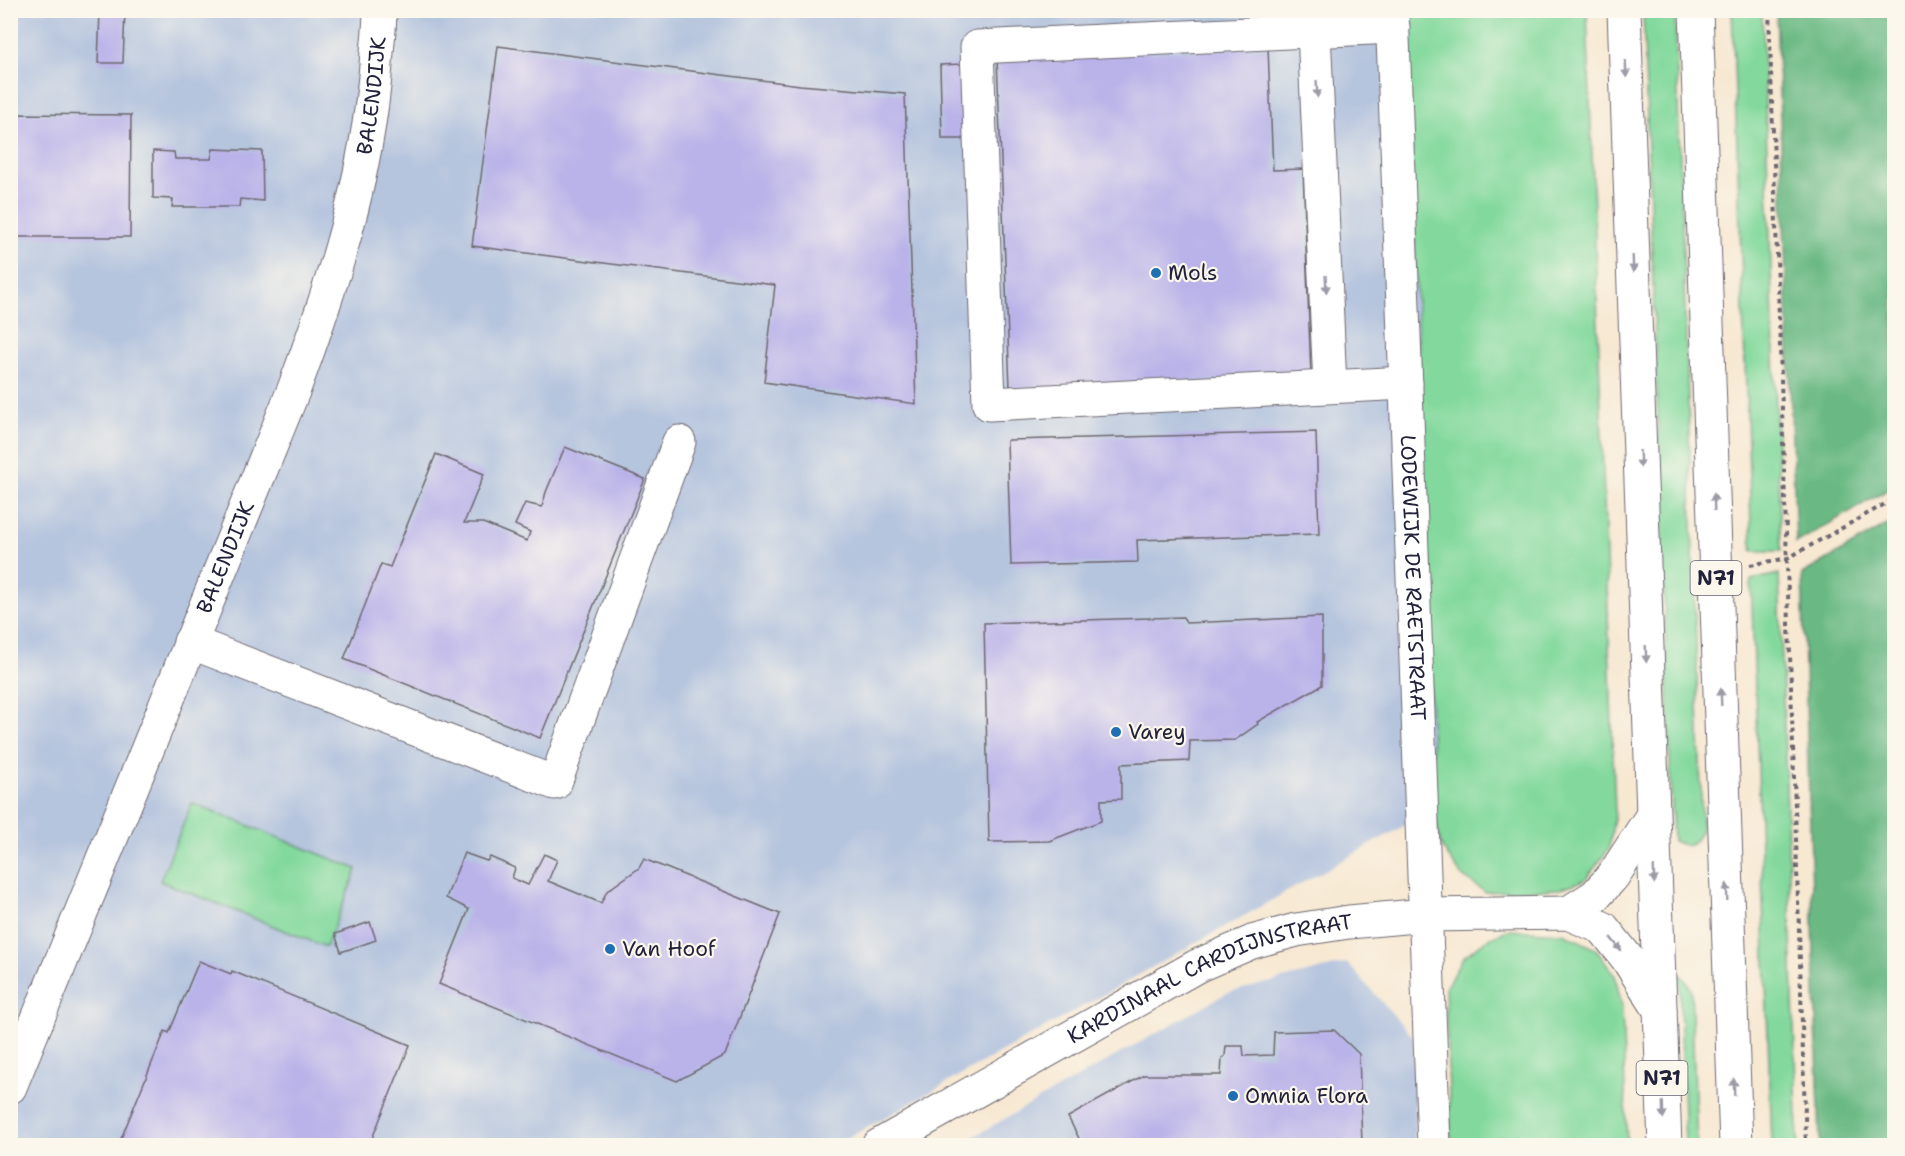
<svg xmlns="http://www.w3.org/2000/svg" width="1905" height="1156" viewBox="0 0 1905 1156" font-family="'Shantell Sans',sans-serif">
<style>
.industrial{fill:#b6c5de}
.green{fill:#83d99d;stroke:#527e6c;stroke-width:1.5}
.forest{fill:#6ab984;stroke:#466e60;stroke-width:1.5}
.building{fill:#bab3e9}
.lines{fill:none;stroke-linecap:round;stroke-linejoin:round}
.minor-casing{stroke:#6d6770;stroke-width:35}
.highway-casing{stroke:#6d6770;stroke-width:35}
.path{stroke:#6d6770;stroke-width:4;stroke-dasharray:4.5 4.5;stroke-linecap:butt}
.minor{stroke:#fff;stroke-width:33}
.highway{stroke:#fff;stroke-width:33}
.oneway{fill:#9c9ca7}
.poi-dot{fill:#1f6fb2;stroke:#fbf7ec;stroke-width:2}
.labels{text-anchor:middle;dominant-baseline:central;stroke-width:4.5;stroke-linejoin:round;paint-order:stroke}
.shield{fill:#fbf7ec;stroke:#636270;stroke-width:1.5}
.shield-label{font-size:20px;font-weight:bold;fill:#22223b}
.street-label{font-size:21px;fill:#22223b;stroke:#fbf7ec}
.poi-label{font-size:21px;fill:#22223b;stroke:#fbf7ec;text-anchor:start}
</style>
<rect width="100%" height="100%" fill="#fbf7ec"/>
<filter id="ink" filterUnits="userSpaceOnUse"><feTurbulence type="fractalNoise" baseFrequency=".0167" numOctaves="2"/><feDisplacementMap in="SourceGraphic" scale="12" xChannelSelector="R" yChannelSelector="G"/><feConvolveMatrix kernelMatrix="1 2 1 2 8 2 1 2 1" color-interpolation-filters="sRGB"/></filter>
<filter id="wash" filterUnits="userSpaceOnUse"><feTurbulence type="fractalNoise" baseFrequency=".008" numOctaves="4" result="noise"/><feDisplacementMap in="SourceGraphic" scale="24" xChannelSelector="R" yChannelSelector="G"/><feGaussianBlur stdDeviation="1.35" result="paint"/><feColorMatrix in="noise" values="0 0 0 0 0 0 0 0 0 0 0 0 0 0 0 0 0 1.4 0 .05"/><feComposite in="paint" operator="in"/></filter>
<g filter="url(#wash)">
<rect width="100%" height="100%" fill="#f7e8d2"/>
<!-- industrial -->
<g class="industrial">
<path d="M10,11H1407L1434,809L836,1145H11Z"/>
<path d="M1347,963L1414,1038L1415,1145L957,1146L1227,993Z"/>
</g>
<!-- green -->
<g class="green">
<path d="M1407,11H1587L1615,812L1609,849L1585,880L1559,889L1485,892L1461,875L1441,846L1434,809Z"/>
<path d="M1643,11H1675L1702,823C1699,841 1693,850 1673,841Z"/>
<path d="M1732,11H1762L1781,551H1752Z"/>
<path d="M1779,574L1798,1146L1772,1145L1751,580Z"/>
<path d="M192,803L357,869L326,947L160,881Z"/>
<path d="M1508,930L1563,933L1596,949L1615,975L1622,1006L1627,1145H1451L1445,989L1463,957L1491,937Z"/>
<path d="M1679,973L1691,988L1697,1145H1685Z"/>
</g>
<!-- forest -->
<g class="forest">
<path d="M1776,11H1894V486L1796,543Z"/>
<path d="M1894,521V1145H1820L1802,574Z"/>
</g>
<g id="blocks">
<!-- building -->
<g class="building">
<path d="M100,10H125L123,63H98Z"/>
<path d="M498,46L800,85L905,94L916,404L764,382L775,285L472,246Z"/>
<path d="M1268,48L1273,170L1303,169L1311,376L1010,388L997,58Z"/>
<path d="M963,64L965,139H942L940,65Z"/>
<path d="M10,114L131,115L130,237H10Z"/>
<path d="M213,149L262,151L263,201L240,199L239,207H172L173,199L153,198V151L174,152L175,159H211Z"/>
<path d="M1316,432L1319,534L1137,540L1138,562L1011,565L1007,441L1009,440Z"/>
<path d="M565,447L645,479L540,738L344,659L381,564L390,567L436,454L484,474L464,523H483L527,541L530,532L515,525L525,503L542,507L546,492Z"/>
<path d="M1183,617L1186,623L1322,617V685L1257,722L1258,724L1235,740L1190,741L1189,761L1121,764V799L1101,800V821L1049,841L989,842L984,623Z"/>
<path d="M464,853L487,861L490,857L515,868L512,878L528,885L544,854L557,860L548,881L601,903L607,891L639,868L644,859L780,914L725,1055L677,1081L439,984L469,909L446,898Z"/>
<path d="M370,922L376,940L341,952L335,934Z"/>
<path d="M199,961L231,974L232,971L410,1045L369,1146H118L165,1031L169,1033Z"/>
<path d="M1334,1030L1359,1054L1362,1146H1083L1068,1117L1144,1075H1221L1222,1058L1225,1056L1226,1046H1243L1244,1056L1273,1055L1274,1032Z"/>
</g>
</g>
</g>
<g filter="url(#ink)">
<use href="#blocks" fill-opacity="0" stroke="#6d6770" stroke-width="1.5"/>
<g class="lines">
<defs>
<g id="minor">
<path id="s1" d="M1392,10L1434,1146"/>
<path d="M1393,27L977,47L989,404L1406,383"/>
<path d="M1314,31L1330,386"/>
<path d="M190,642L555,783L679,442"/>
<path d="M1568,913L1595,896L1613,876L1652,816"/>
<path id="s2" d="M10,1087L294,389C333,284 367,178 376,65C377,47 380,29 380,10"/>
<path id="s3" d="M878,1146L1197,966L1252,942L1296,930L1349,922L1426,915L1568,913L1603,928L1627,958L1660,1010"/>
</g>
<g id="highway">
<path d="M1624,10L1665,1146"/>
<path d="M1696,10L1736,1146"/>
</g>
</defs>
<!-- minor casing -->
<use href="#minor" class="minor-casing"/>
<!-- highway casing -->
<use href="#highway" class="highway-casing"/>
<!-- path -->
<g class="path">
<path d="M1769,10L1806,1146"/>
<path d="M1750,565L1788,558L1894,499"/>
</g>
<!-- minor -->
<use href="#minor" class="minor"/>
<!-- highway -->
<use href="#highway" class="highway"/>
</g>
<!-- one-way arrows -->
<defs><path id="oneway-solid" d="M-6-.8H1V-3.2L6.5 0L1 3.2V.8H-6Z" transform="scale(1.5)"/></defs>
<g class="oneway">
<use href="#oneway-solid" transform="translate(1626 69) rotate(88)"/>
<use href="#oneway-solid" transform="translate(1317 89) rotate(87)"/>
<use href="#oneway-solid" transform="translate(1633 264) rotate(88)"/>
<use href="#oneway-solid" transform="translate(1326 284) rotate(87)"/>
<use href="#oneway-solid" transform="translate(1640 459) rotate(88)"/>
<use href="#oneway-solid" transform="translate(1714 502) rotate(-92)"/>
<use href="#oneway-solid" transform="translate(1646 654) rotate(88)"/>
<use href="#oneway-solid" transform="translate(1721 697) rotate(-92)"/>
<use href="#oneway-solid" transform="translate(1654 875) rotate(88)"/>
<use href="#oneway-solid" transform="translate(1727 892) rotate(-92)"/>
<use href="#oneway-solid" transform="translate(1616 944) rotate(50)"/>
<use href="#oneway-solid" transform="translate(1734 1087) rotate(-92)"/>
<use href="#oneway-solid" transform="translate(1663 1110) rotate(88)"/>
</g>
</g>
<!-- markers -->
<g class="poi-dot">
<circle cx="1156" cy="273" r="6"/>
<circle cx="1116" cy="732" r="6"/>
<circle cx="610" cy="949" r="6"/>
<circle cx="1233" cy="1096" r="6"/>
</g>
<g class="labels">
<!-- shield labels -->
<g class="shield">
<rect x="1690.5" y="561" width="51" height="34" rx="4.5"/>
<rect x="1636.5" y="1061" width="51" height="34" rx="4.5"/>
</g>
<g class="shield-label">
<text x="1716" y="578">N71</text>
<text x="1662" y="1078">N71</text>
</g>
<!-- street labels -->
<g class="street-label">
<text stroke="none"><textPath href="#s2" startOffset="1058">BALENDIJK</textPath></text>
<text stroke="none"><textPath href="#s2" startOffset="572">BALENDIJK</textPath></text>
<text stroke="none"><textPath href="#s1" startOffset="568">LODEWIJK DE RAETSTRAAT</textPath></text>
<text stroke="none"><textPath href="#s3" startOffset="374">KARDINAAL CARDIJNSTRAAT</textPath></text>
</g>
<!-- poi labels -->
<g class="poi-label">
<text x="1168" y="273">Mols</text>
<text x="1128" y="732">Varey</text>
<text x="622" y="949">Van Hoof</text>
<text x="1245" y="1096">Omnia Flora</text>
</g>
</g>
<!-- margin -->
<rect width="1905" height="1156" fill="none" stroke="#fbf7ec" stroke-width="36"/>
</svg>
